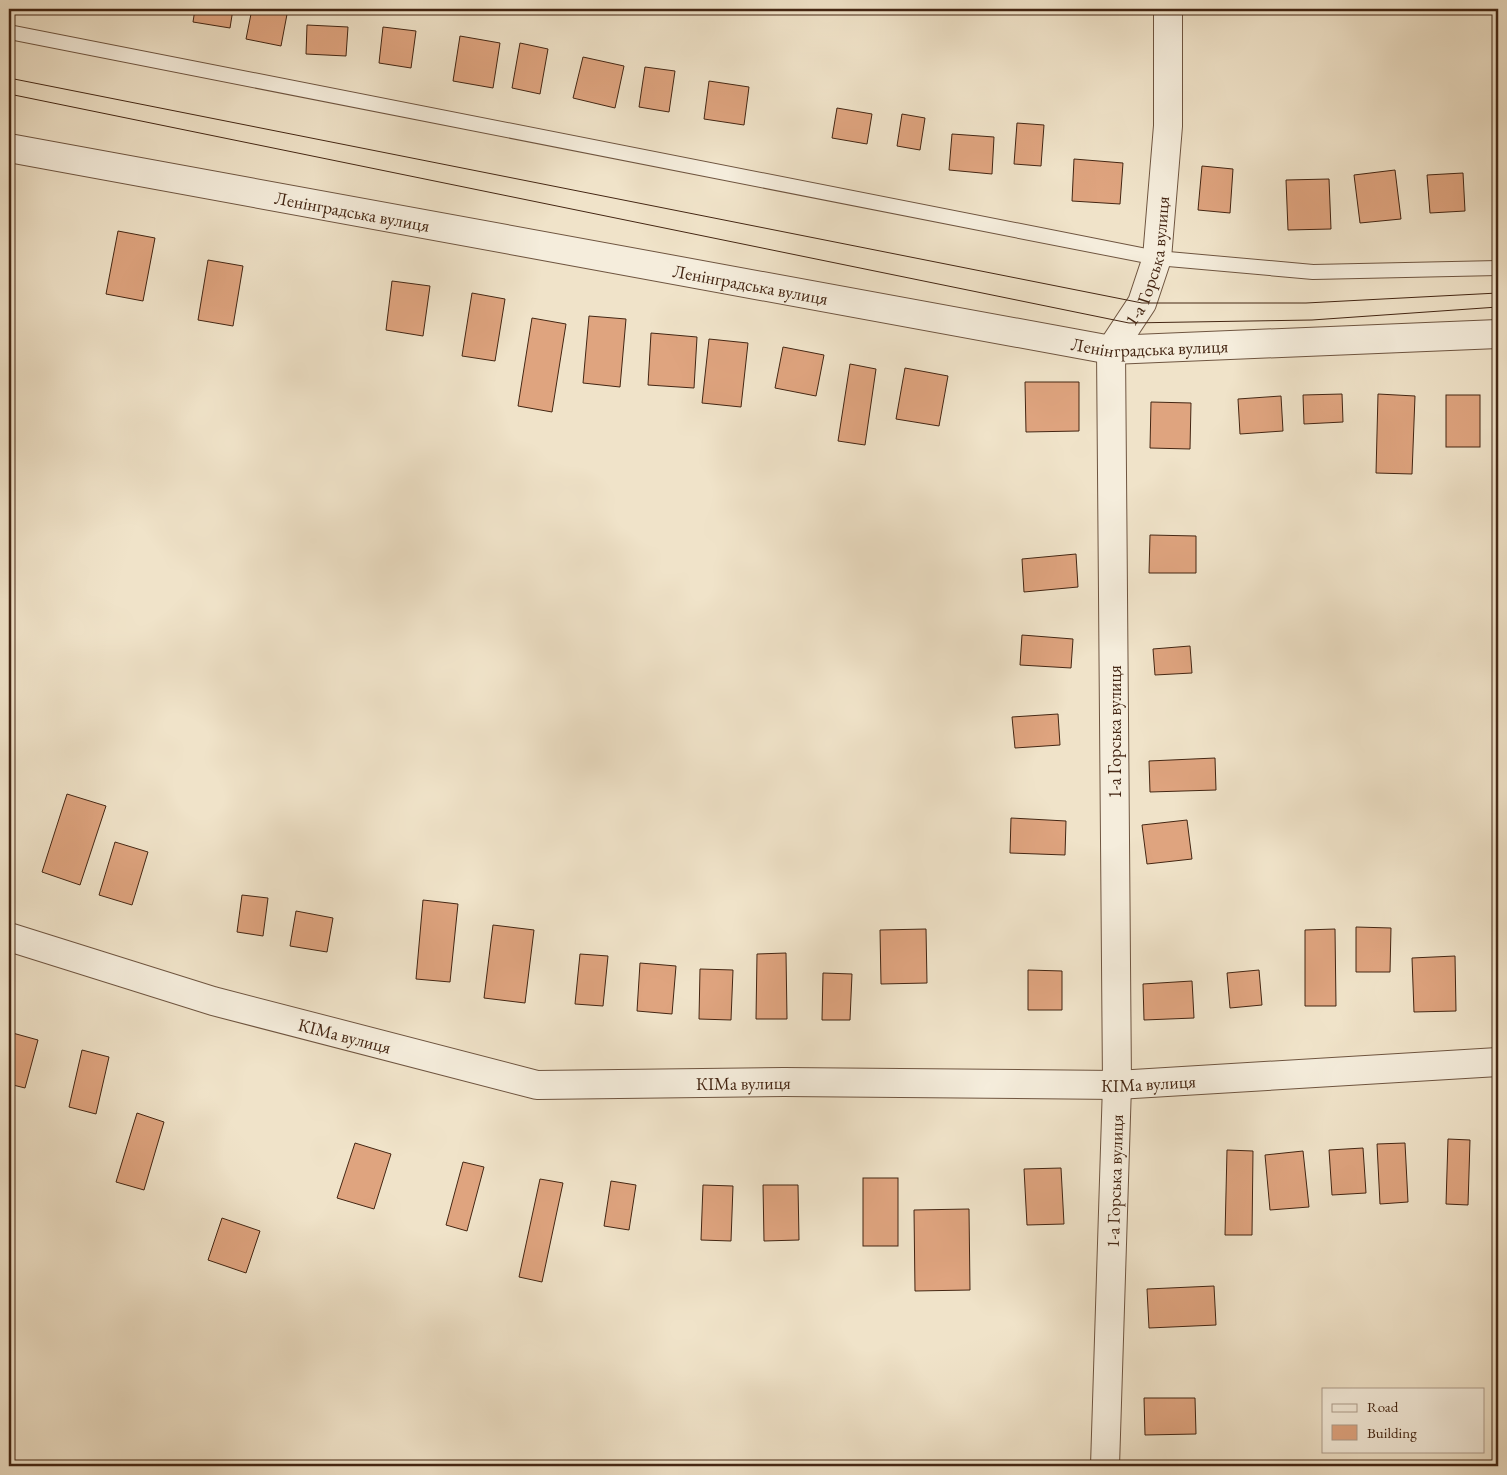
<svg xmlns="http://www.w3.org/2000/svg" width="1507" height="1475" viewBox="0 0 1507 1475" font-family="'EB Garamond',serif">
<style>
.building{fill:#dfa47f;stroke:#442613}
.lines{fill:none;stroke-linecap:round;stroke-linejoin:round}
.service-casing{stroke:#6f5540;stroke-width:16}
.minor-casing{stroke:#6f5540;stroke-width:30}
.tertiary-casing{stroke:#6f5540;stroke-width:30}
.service{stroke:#f5eddc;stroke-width:14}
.minor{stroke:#f5eddc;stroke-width:28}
.tertiary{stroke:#f5eddc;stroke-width:28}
.tram{stroke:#442613;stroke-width:1}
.labels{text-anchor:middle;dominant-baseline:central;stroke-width:4;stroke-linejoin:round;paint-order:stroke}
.street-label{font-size:18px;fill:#442613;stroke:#f5eddc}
</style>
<rect width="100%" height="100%" fill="#f0e3c9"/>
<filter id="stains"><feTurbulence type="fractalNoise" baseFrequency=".004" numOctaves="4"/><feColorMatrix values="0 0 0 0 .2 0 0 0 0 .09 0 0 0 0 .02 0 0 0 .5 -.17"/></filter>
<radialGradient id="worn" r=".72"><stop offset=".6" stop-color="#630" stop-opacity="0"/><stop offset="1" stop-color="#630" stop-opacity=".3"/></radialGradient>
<!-- building -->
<g class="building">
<path d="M195,9H233L230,28L193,22Z"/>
<path d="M252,9H288L281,46L246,39Z"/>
<path d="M307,25L348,27L346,56L306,54Z"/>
<path d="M383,27L416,31L411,68L379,63Z"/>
<path d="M460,36L500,43L493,88L453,81Z"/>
<path d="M520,43L548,49L540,94L512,88Z"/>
<path d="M583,57L624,66L615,108L573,98Z"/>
<path d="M645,67L675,71L669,112L639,107Z"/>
<path d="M709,81L749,87L744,125L704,119Z"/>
<path d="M837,108L872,114L867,144L832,138Z"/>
<path d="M902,114L925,118L920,150L897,146Z"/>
<path d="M1017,123L1044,125L1041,166L1014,164Z"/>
<path d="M952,134L994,137L992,174L949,170Z"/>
<path d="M1074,159L1123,163L1120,204L1072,201Z"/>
<path d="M1202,166L1233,169L1230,213L1198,210Z"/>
<path d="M1395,170L1401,219L1360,223L1354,175Z"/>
<path d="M1463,173L1465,211L1430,213L1427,175Z"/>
<path d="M1329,179L1331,229L1288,230L1286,180Z"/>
<path d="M118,231L155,238L143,301L106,294Z"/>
<path d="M208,260L243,266L233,326L198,320Z"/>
<path d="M392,281L430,286L423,336L386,330Z"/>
<path d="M472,293L505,299L495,361L462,356Z"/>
<path d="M589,316L626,319L620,387L583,383Z"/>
<path d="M532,318L566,324L552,412L518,406Z"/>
<path d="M651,333L697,337L694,388L648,385Z"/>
<path d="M709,339L748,343L741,407L702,403Z"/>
<path d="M783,347L824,355L816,396L775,388Z"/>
<path d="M850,364L876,369L865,445L838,441Z"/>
<path d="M905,368L948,376L939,426L896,419Z"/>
<path d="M1025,382H1079V431L1026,432Z"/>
<path d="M1342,394L1343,422L1304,424L1303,395Z"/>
<path d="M1378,394L1415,396L1412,474L1376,473Z"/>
<rect x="1446" y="395" width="34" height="52"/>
<path d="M1281,396L1283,431L1240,434L1238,399Z"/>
<path d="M1151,402L1191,403L1190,449L1150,448Z"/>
<path d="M1150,535L1196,536V573H1149Z"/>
<path d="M1076,554L1078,587L1024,592L1022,559Z"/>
<path d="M1022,635L1073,639L1071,668L1020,665Z"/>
<path d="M1190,646L1192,673L1155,675L1153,649Z"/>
<path d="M1058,714L1060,745L1015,748L1012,717Z"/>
<path d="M1215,758L1216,790L1150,792L1149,761Z"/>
<path d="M67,794L106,806L80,885L42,872Z"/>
<path d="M1011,818L1066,821L1065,855L1010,853Z"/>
<path d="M1187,820L1192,859L1147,864L1142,825Z"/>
<path d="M115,842L148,852L132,905L99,895Z"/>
<path d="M242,895L268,898L263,936L237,932Z"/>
<path d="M423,900L458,904L450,982L416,979Z"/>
<path d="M296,911L333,918L327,952L290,946Z"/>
<path d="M1498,912V1002H1495L1493,913Z"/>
<path d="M493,925L534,930L525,1003L484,998Z"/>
<path d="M1356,927L1391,928L1390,972H1356Z"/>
<path d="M926,929L927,983L881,984L880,930Z"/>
<path d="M1335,929L1336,1006H1305V930Z"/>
<path d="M786,953L787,1019H756L757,954Z"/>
<path d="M580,954L608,956L603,1006L575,1004Z"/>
<path d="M1455,956L1456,1011L1414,1012L1412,958Z"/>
<path d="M640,963L676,966L672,1014L637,1011Z"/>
<path d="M700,969L733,970L731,1020L699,1019Z"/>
<path d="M1028,970L1062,971V1010H1028Z"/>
<path d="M1259,970L1262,1005L1230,1008L1227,973Z"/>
<path d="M823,973L852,974L850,1020H822Z"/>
<path d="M1192,981L1194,1018L1144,1020L1143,984Z"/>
<path d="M9,1032L38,1040L25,1088L9,1084Z"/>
<path d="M82,1050L109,1057L96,1114L69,1107Z"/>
<path d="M137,1113L164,1122L144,1190L116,1182Z"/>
<path d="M1448,1139L1470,1140L1468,1205L1446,1204Z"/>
<path d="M355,1143L391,1154L374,1209L337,1198Z"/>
<path d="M1405,1143L1408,1202L1380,1204L1377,1144Z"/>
<path d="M1363,1148L1366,1193L1332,1195L1329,1150Z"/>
<path d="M1227,1150L1253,1151L1252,1235H1225Z"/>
<path d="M1303,1151L1309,1207L1270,1210L1265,1155Z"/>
<path d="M463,1162L484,1167L467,1231L446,1225Z"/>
<path d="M1061,1168L1064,1224L1027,1225L1024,1169Z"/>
<rect x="863" y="1178" width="35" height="68"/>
<path d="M540,1179L563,1183L542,1282L519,1277Z"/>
<path d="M611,1181L636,1185L629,1230L604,1226Z"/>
<path d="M703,1185L733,1186L731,1241L701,1240Z"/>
<path d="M763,1185H798L799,1240L764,1241Z"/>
<path d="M969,1209L970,1290L915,1291L914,1210Z"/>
<path d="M222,1218L260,1231L246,1273L208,1260Z"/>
<path d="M1214,1286L1216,1325L1149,1328L1147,1289Z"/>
<path d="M1144,1398H1195L1196,1434L1145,1435Z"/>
</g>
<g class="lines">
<defs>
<path id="service" d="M9,32L1157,258L1313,272L1498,268"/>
<g id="minor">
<path id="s1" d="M9,148L1111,350L1498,334"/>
<path id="s2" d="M1105,1466L1117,1085L1111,350L1142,303L1157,258L1168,126V9"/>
</g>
<g id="tertiary">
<path id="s3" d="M9,937L213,1001L537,1085L784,1082L1117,1085L1498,1062"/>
</g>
</defs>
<!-- service casing -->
<use href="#service" class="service-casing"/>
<!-- minor casing -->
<use href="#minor" class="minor-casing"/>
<!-- tertiary casing -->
<use href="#tertiary" class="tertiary-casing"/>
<!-- service -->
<use href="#service" class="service"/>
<!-- minor -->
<use href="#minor" class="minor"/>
<!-- tertiary -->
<use href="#tertiary" class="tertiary"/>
<!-- tram -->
<g class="tram">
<path d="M9,78L1142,303H1306L1498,293"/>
<path d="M9,94L1129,323L1312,320L1498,307"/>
</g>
</g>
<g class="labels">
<!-- street labels -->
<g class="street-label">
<text stroke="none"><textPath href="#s1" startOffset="349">Ленінградська вулиця</textPath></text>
<text stroke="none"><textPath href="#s2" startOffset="1215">1-а Горська вулиця</textPath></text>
<text stroke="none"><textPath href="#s1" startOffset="754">Ленінградська вулиця</textPath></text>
<text stroke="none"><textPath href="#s1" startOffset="1159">Ленінградська вулиця</textPath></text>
<text transform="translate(1114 732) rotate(-90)">1-а Горська вулиця</text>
<text stroke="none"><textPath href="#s3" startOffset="350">КІМа вулиця</textPath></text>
<text stroke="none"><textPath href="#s3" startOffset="755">КІМа вулиця</textPath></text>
<text stroke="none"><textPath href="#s3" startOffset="1160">КІМа вулиця</textPath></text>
<text stroke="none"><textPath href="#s2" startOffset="285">1-а Горська вулиця</textPath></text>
</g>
</g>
<!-- margin -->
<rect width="1507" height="1475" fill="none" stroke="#f0e3c9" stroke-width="30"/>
<rect x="10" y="10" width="1487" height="1455" fill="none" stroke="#442613" stroke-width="2.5"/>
<rect x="15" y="15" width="1477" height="1445" fill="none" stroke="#442613"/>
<!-- legend -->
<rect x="1322" y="1388" width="162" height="65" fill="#f5eddc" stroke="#ae9d8c"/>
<rect x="1332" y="1404" width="25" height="8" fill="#f5eddc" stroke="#ae9d8c"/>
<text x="1367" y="1412" font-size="15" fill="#442613">Road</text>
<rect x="1332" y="1425" width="25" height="15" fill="#dfa47f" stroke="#ae9d8c"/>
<text x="1367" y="1438" font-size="15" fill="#442613">Building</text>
<rect width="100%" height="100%" filter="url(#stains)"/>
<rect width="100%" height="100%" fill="url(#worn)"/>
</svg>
